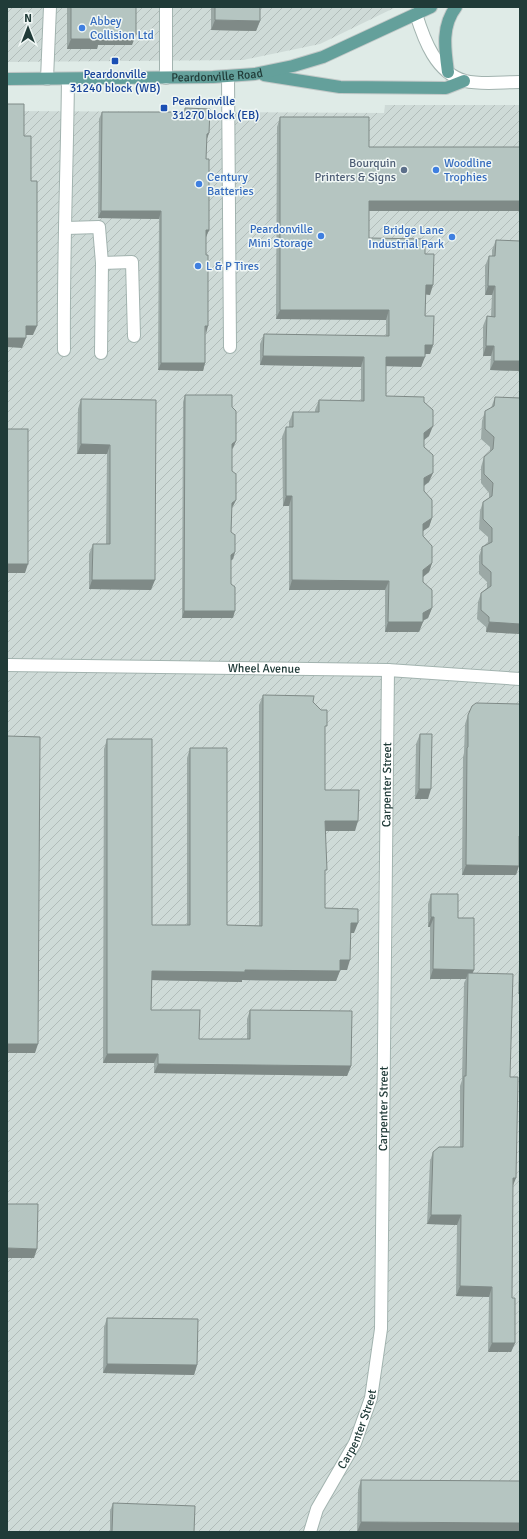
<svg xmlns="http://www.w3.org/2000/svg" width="527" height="1539" viewBox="0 0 527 1539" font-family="Signika,sans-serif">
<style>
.industrial{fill:url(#industrial-furrows)}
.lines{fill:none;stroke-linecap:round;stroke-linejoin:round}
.minor-casing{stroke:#a2b3af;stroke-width:14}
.major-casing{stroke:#c1c8c7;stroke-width:14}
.minor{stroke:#fff;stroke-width:12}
.major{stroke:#64a09b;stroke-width:12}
.wall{fill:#9ca9a6}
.shaded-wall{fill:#7f8a87}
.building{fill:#b5c5c1;stroke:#7f8a87}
.shop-dot{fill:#3f7fe0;stroke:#f0f7f5;stroke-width:1.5}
.transit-dot{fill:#1a4fb4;stroke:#f0f7f5;stroke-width:1.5}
.service-dot{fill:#5c6f8a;stroke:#f0f7f5;stroke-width:1.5}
.labels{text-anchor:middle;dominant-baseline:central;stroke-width:3;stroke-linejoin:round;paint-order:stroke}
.shop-label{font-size:12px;fill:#366cbe;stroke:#f0f7f5;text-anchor:start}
.transit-label{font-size:12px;fill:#164399;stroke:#f0f7f5}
.street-label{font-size:12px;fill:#203b38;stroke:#f0f7f5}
.service-label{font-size:12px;fill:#4e5e75;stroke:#f0f7f5;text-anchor:end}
</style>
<defs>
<pattern id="industrial-furrows" width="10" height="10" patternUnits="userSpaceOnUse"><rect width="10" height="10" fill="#cedad7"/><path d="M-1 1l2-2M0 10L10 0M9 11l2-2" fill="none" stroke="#b1bcb9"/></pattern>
</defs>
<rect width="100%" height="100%" fill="#dfebe7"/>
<!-- industrial -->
<g class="industrial">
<path d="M7,7H396L320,44L243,60L7,62Z"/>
<path d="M385,105H520V1532H7V111L384,113Z"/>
</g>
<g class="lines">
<defs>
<g id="minor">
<path d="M416,14C424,40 436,73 465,81C482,85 503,82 520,82"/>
<path d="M228,76L230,347"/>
<path d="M166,78V7"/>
<path d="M47,79L50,7"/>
<path d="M66,228L99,227L102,263L101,353"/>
<path d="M102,263L132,262L134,336"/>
<path d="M64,350C63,260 67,169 68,79"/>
<path id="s1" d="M7,665L388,670L520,679"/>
<path id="s2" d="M310,1532L317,1509L355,1443L371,1398L381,1329L388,670"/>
</g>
<g id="major">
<path d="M448,72C445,50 441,26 456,7"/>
<path d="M264,75L340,87L446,88L464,81"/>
<path id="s3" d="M7,79L213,77L255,74L293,66L323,57L431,7"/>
</g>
</defs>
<!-- minor casing -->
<use href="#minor" class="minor-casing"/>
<!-- major casing -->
<use href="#major" class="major-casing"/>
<!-- minor -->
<use href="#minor" class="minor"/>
<!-- major -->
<use href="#major" class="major"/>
</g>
<!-- wall -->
<g class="wall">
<path d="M67,7H136L132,45H98L97,49H67Z"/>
<path d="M211,7H260V21L256,31L211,30Z"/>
<path d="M185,108L209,133L206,141V159L209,230L206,237L205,363L203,371L158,370L159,219L98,218L99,119L102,112H184Z"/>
<path d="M280,117L369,147H520V211H369V238L425,254L430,295L426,294L425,316L433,345L430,354H425L421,367L386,366V396L424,402L429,436L424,440V447L429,482L424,486V491L432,518L429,527L423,531V536L432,563L429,572L423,577V582L432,608L428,618L423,621L419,632H385V590H289V506H283L282,437L286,427H289V422L293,412H315V410L319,400L361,401V367L260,365V344L264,334L386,336V320L276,319L277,127Z"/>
<path d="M496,240L520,371L490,370L491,356H483V326L487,316H491L492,295H485V266L489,256H492V250Z"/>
<path d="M185,395L232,407L236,441L233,448L232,449V471L236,500L232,508L231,532L235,552L233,559L231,560V584L233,618H182L183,402Z"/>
<path d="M495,397L520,398V634L486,632V627L477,619L478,602L481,593L487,588V582L479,574V556L482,547L488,543V537L479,529L480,511L483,502L489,498V493L481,483V467L484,457L490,452V447L481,439L482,421L485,411L491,408Z"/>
<path d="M81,399L156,400L151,590L89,589V554L93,544H106L107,454H77L78,409Z"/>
<path d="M263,695L313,702L325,732V790L355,831H325V908L354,933H351L347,970H340L336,981L242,980V982L152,980L151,1010L199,1039H247V1019L250,1010L351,1066L347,1076L154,1073V1063H103L104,749L107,739L152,925H187V758L190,748L227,925L259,926V705Z"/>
<path d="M520,704V846H519L516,875H462L463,757L464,753L465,724L468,715Z"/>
<path d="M420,734L428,799H415L416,744Z"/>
<path d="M520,878V994H518L520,933H519V881Z"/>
<path d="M431,894L458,918L472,974L510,1077L513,1187L512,1298L515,1343L511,1352H488L489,1297L456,1296L457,1225L427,1224L430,1161L433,1152L460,1147V1086L462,1080L464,983L466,979H430V927H428V904Z"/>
<path d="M107,1318L197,1365L194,1375L103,1373L104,1327Z"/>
<path d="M361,1480L520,1481L357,1532L358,1490Z"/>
<path d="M113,1503L194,1532H110V1511Z"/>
</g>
<!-- shaded-wall -->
<g class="shaded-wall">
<path d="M215,20L260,21L256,31L211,30Z"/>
<path d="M136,35L132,45H98L97,49H67L71,39L100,36Z"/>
<path d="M209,133L206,141L207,134Z"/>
<path d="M369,201H520V211H365Z"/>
<path d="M101,211H161L159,219L98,218Z"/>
<path d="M206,230H209L206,237Z"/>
<path d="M426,285H433L430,295L422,294Z"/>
<path d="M488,286H495L492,295H485Z"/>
<path d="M280,310H389L386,320L276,319Z"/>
<path d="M26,326H37L33,335H22Z"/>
<path d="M205,326H208L206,334Z"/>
<path d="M7,338H26L22,348L7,347Z"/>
<path d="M425,345H433L430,354H421Z"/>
<path d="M486,346H494L491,356H483Z"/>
<path d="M263,356L364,357L361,367L260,365Z"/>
<path d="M386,357H425L421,367L382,366Z"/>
<path d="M494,361H520V371L490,370Z"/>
<path d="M161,363H205L203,371L158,370Z"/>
<path d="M433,426L429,436L420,443L424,433Z"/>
<path d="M236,441L233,448L230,450L232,444Z"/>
<path d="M81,444L110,445L107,454H77Z"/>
<path d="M433,473L429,482L420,488L424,478Z"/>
<path d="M286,496H292L289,506H283Z"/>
<path d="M236,500L233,506L229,509L232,503Z"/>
<path d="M432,518L429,527L420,533L423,524Z"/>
<path d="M235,552L233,559L229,562L231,555Z"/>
<path d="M432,563L429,572L419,580L423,570Z"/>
<path d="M7,564H28L25,573H7Z"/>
<path d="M92,580H155L151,590L89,589Z"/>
<path d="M292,580L389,581L385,590H289Z"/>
<path d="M432,608L428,618L420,622H423L419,632H385L388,622L423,613Z"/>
<path d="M184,611H235L233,618H182Z"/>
<path d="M489,622L520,624V634L486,632Z"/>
<path d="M419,789H431L428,799H415Z"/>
<path d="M325,821H358L355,831H322Z"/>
<path d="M466,865L519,866L516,875H462Z"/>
<path d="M431,917H434L430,927H428Z"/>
<path d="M351,923H358L354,933H347Z"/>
<path d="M340,960H350L347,970H336Z"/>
<path d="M433,969L474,970L470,979L468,973L466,979H430Z"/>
<path d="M245,970L340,971L336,981L242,980V982L148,980L152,971Z"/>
<path d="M7,1044H38L35,1053H7Z"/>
<path d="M107,1054H158L154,1063H103Z"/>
<path d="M158,1064L351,1066L347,1076L154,1073Z"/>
<path d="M513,1178H516L512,1188Z"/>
<path d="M431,1215H461L457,1225L427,1224Z"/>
<path d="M7,1248L37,1249L34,1258H7Z"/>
<path d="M460,1286L492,1287L489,1297L456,1296Z"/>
<path d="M492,1343H515L511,1352H488Z"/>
<path d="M107,1364L197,1365L194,1375L103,1373Z"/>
<path d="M361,1522L520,1523V1532H357Z"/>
</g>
<!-- building -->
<g class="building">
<path d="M71,7H136V35L100,36V39H71Z"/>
<path d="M215,7H260V21L215,20Z"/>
<path d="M7,104H24V136H31V181H37V326H26V338H7Z"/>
<path d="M185,108L210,109L209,133L207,134L206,159H209V230H206V255H208V326H205V363H161V211H101L102,112H185Z"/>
<path d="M280,117H369V147H520V201H369V238L425,239V254H434L433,285H426L425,316H434L433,345H425V357H386V396L424,397V402L433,410V426L424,433V447L433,455V473L424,478V491L432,500V518L423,524V536L432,546V563L423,570V582L432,590V608L423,613V622H388L389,581L292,580V496H286V427H293V412H319V400L364,401V357L263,356L264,334L389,336V310H280Z"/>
<path d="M496,240L520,241V361H494V346H486L487,316L495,317V286H488L489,256H495Z"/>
<path d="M185,395H232V407L236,411V441L232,444V471L236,474V500L232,503L231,532L235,535V552L231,555V584L235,587V611H184Z"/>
<path d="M495,397L520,398V624L489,622V617L481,610V593L491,586V572L482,564V547L492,542V528L483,519V502L492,496L493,483L484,474V457L493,449L494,437L485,429V411L494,406Z"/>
<path d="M81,399L156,400L155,580H92L93,544H110V445L81,444Z"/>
<rect x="7" y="429" width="21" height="135"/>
<path d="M263,695L314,696L313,702L321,710H327V726H325V790H359L358,821H325L327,870H325V908L358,909V923H351L350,960H340V971L245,970V972L152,971L151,1010H200L199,1039H250V1010L352,1011L351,1066L158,1064V1054H107V739H152V925H190V748H227V925L262,926Z"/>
<path d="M476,703L520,704V836H519V866L466,865L467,748L468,747V715L472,706Z"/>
<path d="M420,734H432L431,789H419Z"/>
<path d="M7,736L40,737L38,1044H7Z"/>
<path d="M431,894H458V918H474V970L433,969L434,917H431Z"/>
<path d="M468,973L513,974L510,1077H518L516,1178H513L512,1298H515V1343H492V1287L460,1286L461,1215H431L433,1152L439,1147H463L464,1076H466Z"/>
<path d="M7,1204H38L37,1249L7,1248Z"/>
<path d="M107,1318L198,1319L197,1365L107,1364Z"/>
<path d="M361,1480L520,1481V1523L361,1522Z"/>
<path d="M113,1503L195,1506L194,1532H112Z"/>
</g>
<!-- markers -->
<g class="shop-dot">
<circle cx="82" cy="28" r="4"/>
<circle cx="436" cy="170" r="4"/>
<circle cx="199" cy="184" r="4"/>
<circle cx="321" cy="236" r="4"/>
<circle cx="452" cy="237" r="4"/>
<circle cx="198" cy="266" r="4"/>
</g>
<g class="transit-dot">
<rect x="111" y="57" width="8" height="8" rx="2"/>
<rect x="160" y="104" width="8" height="8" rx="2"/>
</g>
<circle class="service-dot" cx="404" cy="170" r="4"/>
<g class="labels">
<!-- shop labels -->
<g class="shop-label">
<text x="90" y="21">Abbey<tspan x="90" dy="14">Collision Ltd</tspan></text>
<text x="444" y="163">Woodline<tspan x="444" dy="14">Trophies</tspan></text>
<text x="207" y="177">Century<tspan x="207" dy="14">Batteries</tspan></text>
<text x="313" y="229" text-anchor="end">Peardonville<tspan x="313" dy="14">Mini Storage</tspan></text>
<text x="444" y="230" text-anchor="end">Bridge Lane<tspan x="444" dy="14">Industrial Park</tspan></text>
<text x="206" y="266">L &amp; P Tires</text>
</g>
<!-- transit labels -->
<g class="transit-label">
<text x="115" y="74">Peardonville<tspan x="115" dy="14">31240 block (WB)</tspan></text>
<text x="172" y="101" text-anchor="start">Peardonville<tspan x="172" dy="14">31270 block (EB)</tspan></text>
</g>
<!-- street labels -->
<g class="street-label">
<text stroke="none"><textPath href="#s3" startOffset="210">Peardonville Road</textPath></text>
<text stroke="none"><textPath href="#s1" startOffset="257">Wheel Avenue</textPath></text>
<text stroke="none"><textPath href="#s2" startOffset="762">Carpenter Street</textPath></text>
<text stroke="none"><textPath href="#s2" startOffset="438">Carpenter Street</textPath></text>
<text stroke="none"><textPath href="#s2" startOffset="114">Carpenter Street</textPath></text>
</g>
<!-- service labels -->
<g class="service-label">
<text x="396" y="163">Bourquin<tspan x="396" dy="14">Printers &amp; Signs</tspan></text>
</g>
</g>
<!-- border -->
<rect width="527" height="1539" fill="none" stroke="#203b38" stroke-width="16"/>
<!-- north arrow -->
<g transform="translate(28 28)" stroke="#f0f7f5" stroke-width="3" paint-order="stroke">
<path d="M0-3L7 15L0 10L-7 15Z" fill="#203b38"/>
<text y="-6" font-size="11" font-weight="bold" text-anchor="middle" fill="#203b38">N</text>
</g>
</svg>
